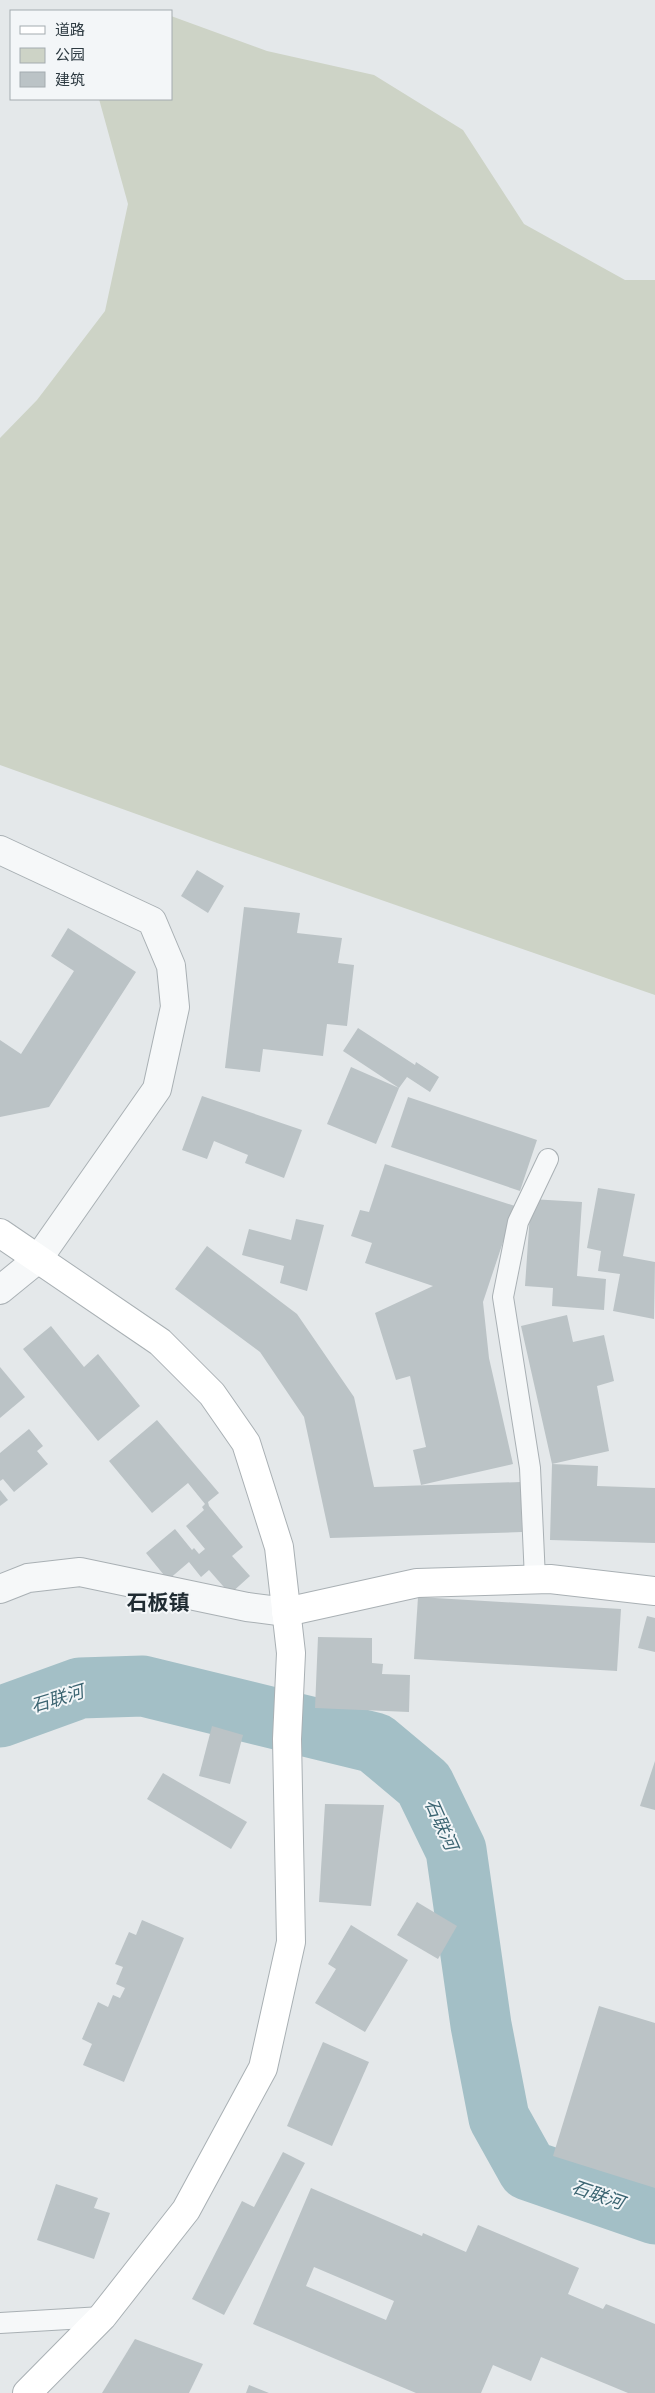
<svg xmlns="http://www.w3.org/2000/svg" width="655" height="2393" viewBox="0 0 655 2393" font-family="Lato,'Noto Sans SC',sans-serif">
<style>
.green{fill:#cdd3c6}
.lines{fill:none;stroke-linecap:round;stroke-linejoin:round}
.river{stroke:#a3bfc6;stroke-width:61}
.building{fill:#bbc3c6;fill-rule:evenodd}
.lane-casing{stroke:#a9b0b4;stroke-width:22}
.street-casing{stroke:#a9b0b4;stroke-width:30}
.secondary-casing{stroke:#a9b0b4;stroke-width:30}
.lane{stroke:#f6f8f9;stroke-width:20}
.street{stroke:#f6f8f9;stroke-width:28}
.secondary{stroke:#fff;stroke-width:28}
.labels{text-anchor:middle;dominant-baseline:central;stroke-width:4;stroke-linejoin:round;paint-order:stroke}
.water-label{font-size:18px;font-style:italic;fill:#3b6471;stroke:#f3f6f8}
.district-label{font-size:21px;font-weight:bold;fill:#1f2b32;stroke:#f3f6f8}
</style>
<rect width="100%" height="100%" fill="#e4e8ea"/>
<!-- green -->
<path class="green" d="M171,16L267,51L374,75L463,130L524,224L625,280H655V995L217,843L0,765V438L37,400L105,311L128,204L99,99H171Z"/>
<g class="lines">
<!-- river -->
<path class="river" d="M0,1717L80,1688L143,1686L375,1743L424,1784L456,1850L481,2025L499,2118L528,2170L655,2214"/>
</g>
<!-- building -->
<g class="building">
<path d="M197,870L224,886L208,913L181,896Z"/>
<path d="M244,907L300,913L297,933L342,938L338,963L354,965L347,1026L327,1024L323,1056L263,1049L260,1072L225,1068Z"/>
<path d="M68,928L136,972L49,1107L0,1117V1040L21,1054L74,971L51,956Z"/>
<path d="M358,1028L415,1065L416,1062L439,1077L430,1092L407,1077L399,1088L376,1144L327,1124L351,1067L399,1088L343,1051Z"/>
<path d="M202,1096L302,1130L284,1178L245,1163L248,1155L214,1141L207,1159L182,1150Z"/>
<path d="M408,1097L537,1140L520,1191L391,1147Z"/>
<path d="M385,1164L515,1206L483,1302L489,1358L513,1464L421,1485L413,1450L426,1447L410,1376L396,1380L375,1313L433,1286L365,1263L372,1243L351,1236L360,1210L369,1212Z"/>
<path d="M598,1188L635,1194L623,1256L655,1262L654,1319L613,1311L620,1274L598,1271L601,1251L587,1248Z"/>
<path d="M531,1199L582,1202L577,1276L606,1279L604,1310L552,1306L553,1288L525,1286Z"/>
<path d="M296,1219L324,1225L307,1291L280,1283L284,1266L242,1255L249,1229L291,1240Z"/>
<path d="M207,1246L297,1314L354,1397L374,1487L521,1482L522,1532L330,1538L304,1417L260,1352L175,1289Z"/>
<path d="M567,1315L573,1342L604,1335L614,1381L597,1386L609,1451L552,1464L598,1466L597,1486L655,1488V1543L550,1540L552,1464L521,1326Z"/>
<path d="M51,1326L84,1367L98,1354L140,1406L98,1441L23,1349Z"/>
<path d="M0,1367L25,1397L0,1418Z"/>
<path d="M157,1420L219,1493L208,1502L209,1506L243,1547L232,1556L250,1576L230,1594L209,1570L201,1577L189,1562L168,1580L146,1553L175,1529L192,1550L194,1548L199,1554L205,1549L186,1526L204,1510L202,1507L205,1504L188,1483L152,1513L109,1461Z"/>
<path d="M29,1429L43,1446L37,1451L48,1464L14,1492L3,1479L0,1481V1453Z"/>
<path d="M0,1490L8,1500L0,1506Z"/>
<path d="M418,1597L621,1609L617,1671L414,1659Z"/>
<path d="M647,1616L655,1618V1652L638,1648Z"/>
<path d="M318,1637L372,1638V1663L383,1664L382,1674L410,1675L409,1712L315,1708Z"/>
<path d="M212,1726L243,1735L230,1784L199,1776Z"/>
<path d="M655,1761V1810L640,1806Z"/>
<path d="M163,1773L247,1822L231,1849L147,1799Z"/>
<path d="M325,1804L384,1805L371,1906L319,1902Z"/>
<path d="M417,1902L457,1926L438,1959L397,1935Z"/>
<path d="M142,1920L184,1938L124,2082L83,2065L92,2044L82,2039L98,2002L108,2007L113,1995L120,1998L125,1988L116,1984L123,1967L115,1964L129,1932L136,1935Z"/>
<path d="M351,1925L408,1960L365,2032L315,2003L336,1969L328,1964Z"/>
<path d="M599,2006L655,2023V2188L553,2156Z"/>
<path d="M323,2042L369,2062L332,2146L287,2126Z"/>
<path d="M283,2152L305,2163L224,2315L192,2299L242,2201L254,2207Z"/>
<path d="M56,2184L98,2198L94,2208L110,2213L94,2259L37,2240Z"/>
<path d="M311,2188L422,2236L423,2233L466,2252L478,2225L579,2268L568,2294L603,2309L606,2304L655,2324V2393H628L541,2357L531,2381L493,2365L481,2393H416L253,2324ZM314,2267L394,2301L386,2320L306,2286Z"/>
<path d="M135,2339L203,2364L189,2393H102Z"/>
<path d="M249,2385L269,2393H246Z"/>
</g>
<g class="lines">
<defs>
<g id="lane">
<path d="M535,1579L530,1468L503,1297L518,1222L548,1159"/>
<path d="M0,2323L102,2317"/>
</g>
<g id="street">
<path d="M0,850L152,921L171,966L175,1007L157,1089L38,1259L0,1290"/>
<path d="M0,1589L28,1578L80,1572L247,1607L286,1612"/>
</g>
<g id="secondary">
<path d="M0,1233L160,1342L212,1394L246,1443L279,1547L291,1653L287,1739L291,1942L263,2068L186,2210L102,2317L27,2393"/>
<path d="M286,1612L417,1583L550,1579L655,1591"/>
</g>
</defs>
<!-- lane casing -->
<use href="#lane" class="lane-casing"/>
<!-- street casing -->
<use href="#street" class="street-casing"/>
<!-- secondary casing -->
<use href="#secondary" class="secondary-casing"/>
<!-- lane -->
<use href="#lane" class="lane"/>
<!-- street -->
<use href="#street" class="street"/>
<!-- secondary -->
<use href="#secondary" class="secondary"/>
</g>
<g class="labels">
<!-- water labels -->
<g class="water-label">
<text transform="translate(57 1698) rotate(-17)">石联河</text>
<text transform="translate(442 1824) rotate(66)">石联河</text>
<text transform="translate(598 2194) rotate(19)">石联河</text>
</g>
<!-- district labels -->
<g class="district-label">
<text x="158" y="1601">石板镇</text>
</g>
</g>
<!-- legend -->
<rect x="10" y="10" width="162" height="90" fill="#f3f6f8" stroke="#a4abaf"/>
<rect x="20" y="26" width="25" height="8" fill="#ffffff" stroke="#a4abaf"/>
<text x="55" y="35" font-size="15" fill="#2d3a41">道路</text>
<rect x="20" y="48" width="25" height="15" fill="#cdd3c6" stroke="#a4abaf"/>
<text x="55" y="60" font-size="15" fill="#2d3a41">公园</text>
<rect x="20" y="72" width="25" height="15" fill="#bbc3c6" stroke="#a4abaf"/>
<text x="55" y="85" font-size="15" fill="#2d3a41">建筑</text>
</svg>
